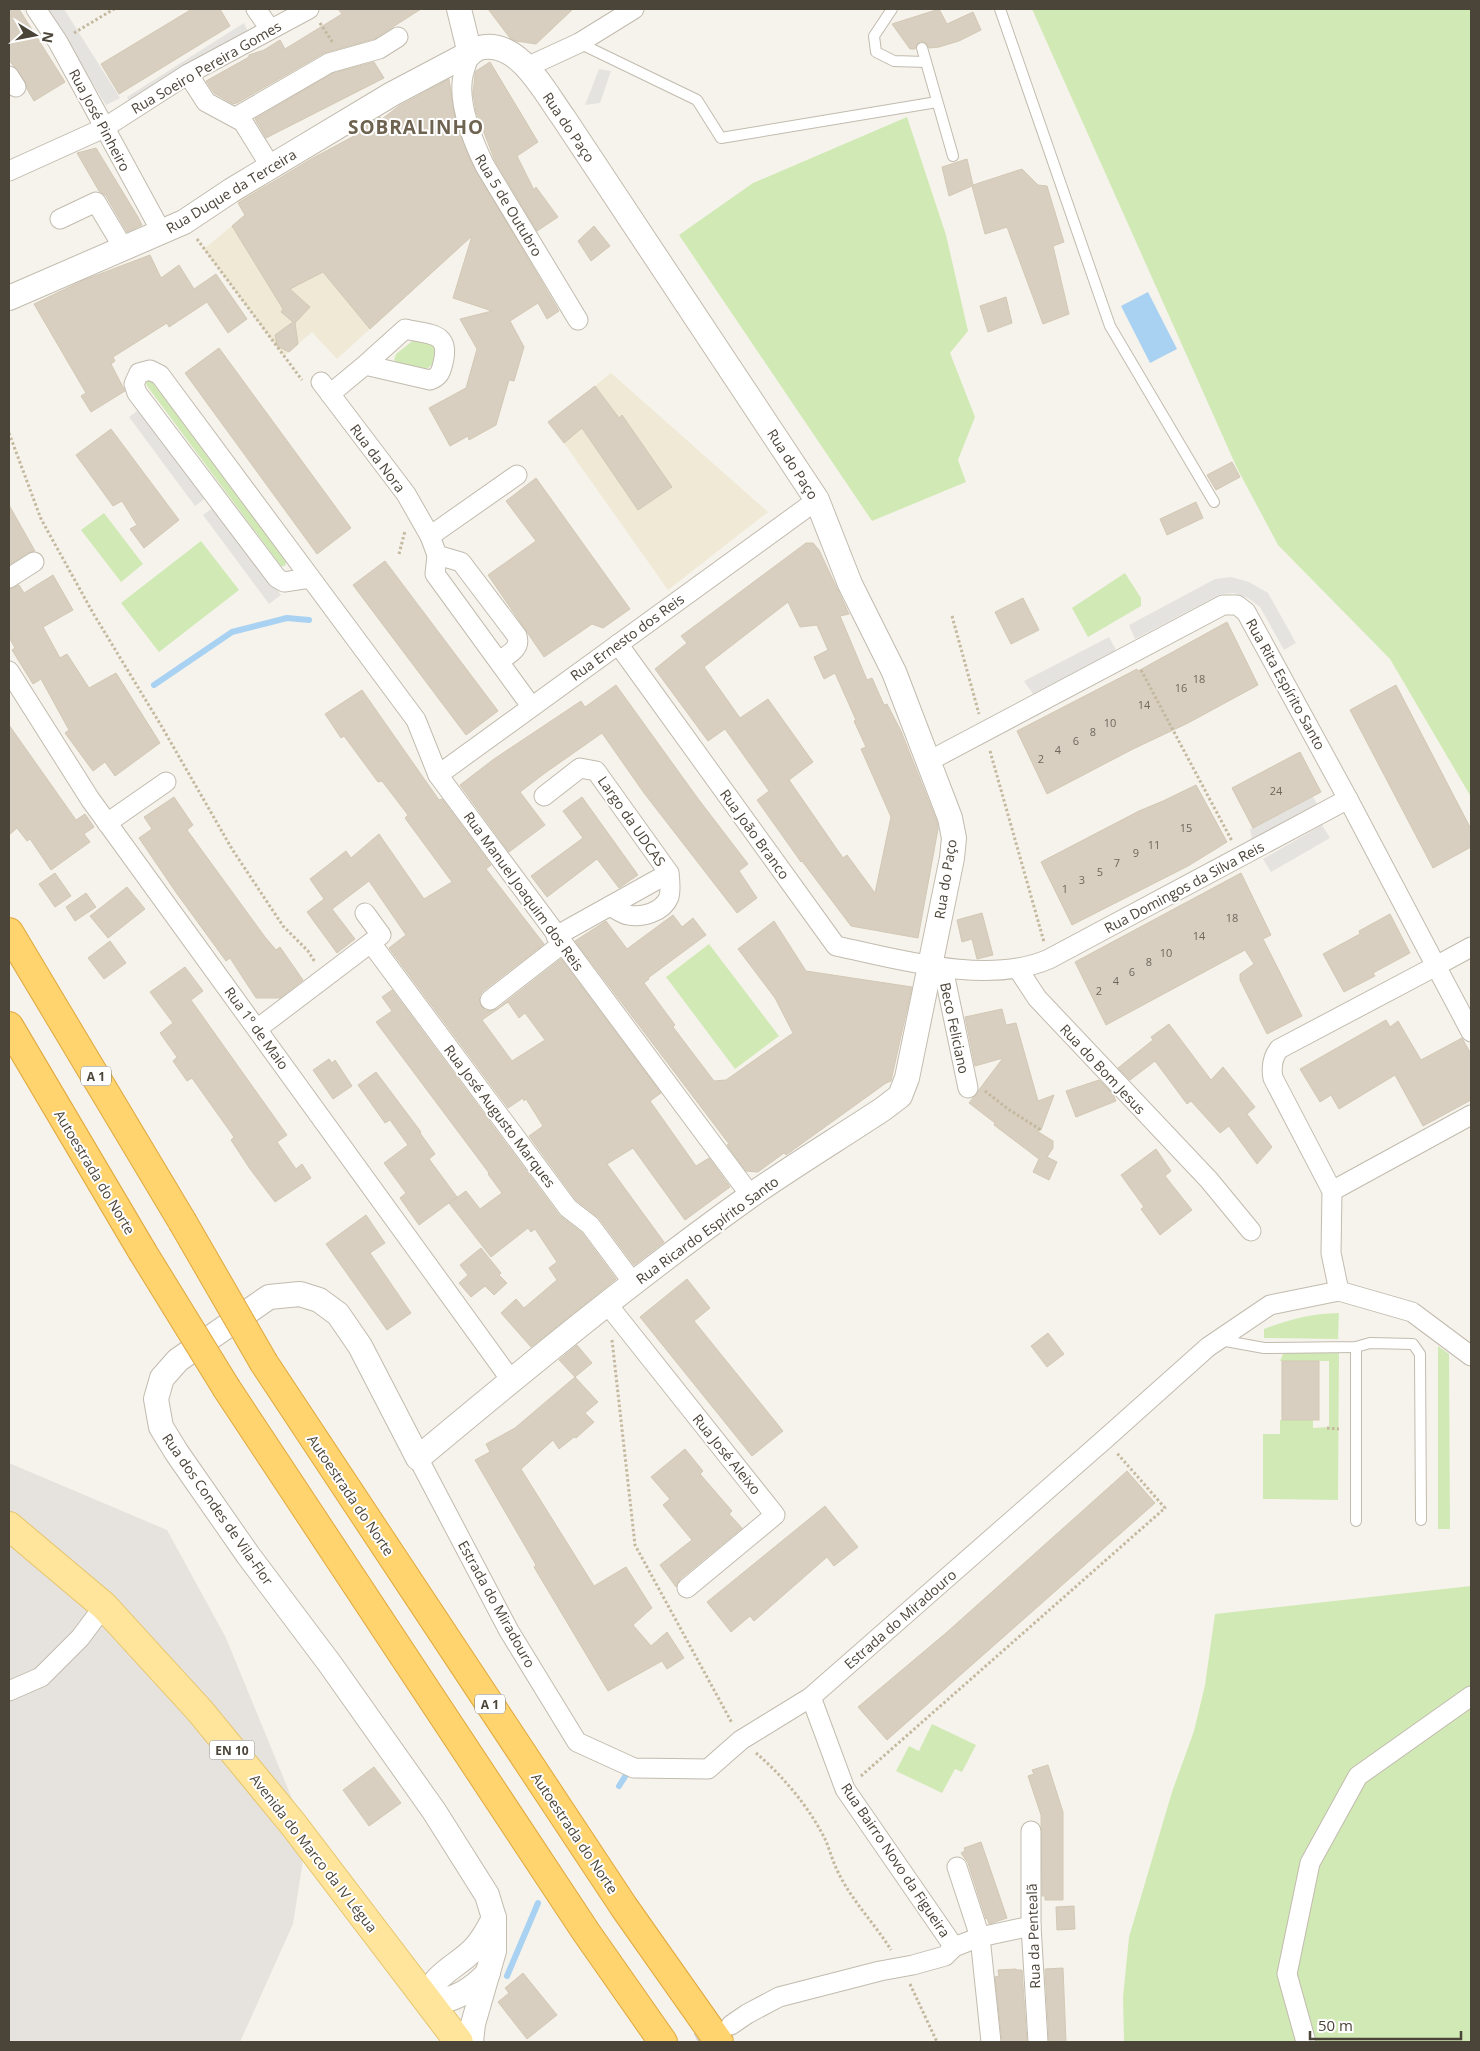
<svg xmlns="http://www.w3.org/2000/svg" width="1480" height="2051" viewBox="0 0 1480 2051" font-family="'Open Sans',sans-serif">
<style>
.industrial{fill:#e6e2dd}
.education{fill:#efe9d6}
.green{fill:#d1eab5}
.parking{fill:#e5e3e0}
.water{fill:#a9d2f2}
.lines{fill:none;stroke-linecap:round;stroke-linejoin:round}
.stream{stroke:#a9d2f2;stroke-width:6}
.building{fill:#d8cfc1;stroke:#d3c8b4;fill-rule:evenodd}
.minor-tunnel{stroke:#d4d0c8;stroke-width:19;stroke-dasharray:19 9;stroke-linecap:butt}
.service-casing{stroke:#c2bbae;stroke-width:12}
.minor-casing{stroke:#c2bbae;stroke-width:21}
.tertiary-casing{stroke:#c2bbae;stroke-width:26}
.primary-casing{stroke:#e6c46a;stroke-width:30}
.motorway-casing{stroke:#e0a83c;stroke-width:30}
.path{stroke:#c4b89f;stroke-width:3;stroke-dasharray:2.5 2.5;stroke-linecap:butt}
.service{stroke:#fff;stroke-width:10}
.minor{stroke:#fff;stroke-width:19}
.tertiary{stroke:#fff;stroke-width:24}
.primary{stroke:#ffe59c;stroke-width:28}
.motorway{stroke:#ffd36e;stroke-width:28}
.motorway-bridge-casing{stroke:#e0a83c;stroke-width:30;stroke-linecap:butt}
.motorway-bridge{stroke:#ffd36e;stroke-width:28}
.labels{text-anchor:middle;dominant-baseline:central;stroke-width:4;stroke-linejoin:round;paint-order:stroke}
.number-label{font-size:11px;fill:#6e675b}
.shield{fill:#fff;stroke:#817c74;stroke-width:1}
.shield-label{font-size:12px;font-weight:bold;fill:#4b4439}
.street-label{font-size:14px;fill:#4b4439;stroke:#fff}
.district-label{font-size:19px;font-weight:bold;letter-spacing:1px;fill:#6e6350;stroke:#fff}
</style>
<rect width="100%" height="100%" fill="#f6f3ec"/>
<!-- industrial -->
<path class="industrial" d="M9,1463L167,1530L226,1638L307,1835L293,1924L240,2042H9Z"/>
<!-- education -->
<g class="education">
<path d="M265,183L287,218L461,246L337,359L312,332L284,356L204,249L245,215L237,201Z"/>
<path d="M611,373L768,512L668,590L564,443L569,407Z"/>
</g>
<!-- green -->
<g class="green">
<path d="M1032,9H1471V797L1390,659L1278,545L1237,468Z"/>
<path d="M907,117L946,235L968,331L950,353L975,417L958,460L966,482L872,521L679,235L753,183Z"/>
<path d="M415,339L433,345C438,354 435,365 425,370L398,363L394,360L396,354Z"/>
<path d="M149,380L152,381L286,562L285,566H281L147,386L146,383Z"/>
<path d="M104,513L143,564L121,582L81,530Z"/>
<path d="M201,541L239,590L159,652L121,603Z"/>
<path d="M1125,573L1141,598V606L1088,637L1072,608Z"/>
<path d="M709,944L779,1036L735,1069L666,977Z"/>
<path d="M1339,1313L1338,1339L1264,1338V1329C1291,1319 1309,1314 1339,1313Z"/>
<path d="M1438,1346L1449,1354L1450,1529H1438Z"/>
<path d="M1289,1352L1339,1353L1338,1500L1263,1499V1434H1280V1420H1313V1428L1329,1427V1361H1280L1283,1354Z"/>
<path d="M1471,1586V2042H1124L1123,1997L1129,1937L1172,1792L1194,1731L1205,1685L1215,1614Z"/>
<path d="M932,1724L976,1745L962,1772L955,1769L942,1793L896,1771L909,1746L919,1751Z"/>
</g>
<!-- parking -->
<g class="parking">
<path d="M47,9H64L120,98L106,105Z"/>
<path d="M244,23L249,34L132,106L127,97Z"/>
<path d="M599,69L611,71L600,103L585,105Z"/>
<path d="M141,408L207,497L195,506L129,417Z"/>
<path d="M215,506L281,595L269,604L203,515Z"/>
<path d="M1231,577L1249,582L1268,593L1296,643L1284,650L1260,607L1248,598L1234,593L1221,594L1135,639L1129,625L1215,579Z"/>
<path d="M1109,637L1116,650L1033,694L1024,681Z"/>
<path d="M1312,795L1317,804L1252,839L1250,829Z"/>
<path d="M1322,825L1330,838L1271,872L1263,859Z"/>
</g>
<!-- water -->
<path class="water" d="M1148,292L1177,349L1150,363L1121,306Z"/>
<g class="lines">
<!-- stream -->
<g class="stream">
<path d="M154,685L232,632L287,618L309,620"/>
<path d="M619,1786L626,1775"/>
<path d="M507,1976L538,1903"/>
</g>
</g>
<!-- building -->
<g class="building">
<path d="M9,9H19L65,82L34,101L27,89L25,81L9,60Z"/>
<path d="M192,9H220L230,26L119,94L101,64Z"/>
<path d="M338,9H421L374,39L324,53L237,103L233,104L214,93L206,81L249,57V55L264,50L280,40L285,49L342,14Z"/>
<path d="M488,9H573L536,44L516,41L510,38Z"/>
<path d="M939,9L947,24L973,12L981,30L959,41L939,47L929,48L926,43L921,41L917,44L915,49H910L892,24Z"/>
<path d="M374,62L384,78L266,138L255,119L333,73Z"/>
<path d="M490,62L538,142L517,156L534,190L536,187L558,217L537,231L495,161L476,112L473,93L475,75L476,71Z"/>
<path d="M449,79L455,118L471,162L559,311L547,319L538,303L510,321L524,347L514,381L509,380L496,425L469,440L468,436L450,446L429,408L466,388L477,349L460,319L492,311L453,298L472,236L370,329L323,272L290,289L310,307L295,323L298,344L289,352L277,346L275,335L293,322L281,312L283,309L232,226L245,215L238,203L313,158L354,136L353,134L380,117L382,119L399,106Z"/>
<path d="M96,148L138,217L142,225L127,232L106,196L99,191L77,153Z"/>
<path d="M967,159L973,185L1022,169L1038,185L1047,186L1064,242L1053,246L1069,314L1043,324L1007,227L985,234L972,186L949,196L942,167Z"/>
<path d="M594,226L610,246L591,261L578,241Z"/>
<path d="M150,255L161,278L179,265L194,289L216,274L247,319L228,333L207,302L169,327L167,323L113,357L115,361L111,364L125,391L91,412L81,396L86,393L34,304L84,280Z"/>
<path d="M1006,297L1012,323L988,332L980,306Z"/>
<path d="M219,348L351,528L317,554L185,373Z"/>
<path d="M595,386L619,418L622,415L672,487L638,510L582,428L564,443L548,422Z"/>
<path d="M111,429L179,520L144,548L130,529L137,525L122,501L113,506L76,455Z"/>
<path d="M1232,462L1240,477L1216,490L1207,475Z"/>
<path d="M536,478L630,609L603,628L592,624L544,657L488,575L536,541L506,501Z"/>
<path d="M1196,502L1203,518L1167,535L1160,519Z"/>
<path d="M9,505L35,551L28,553L9,565Z"/>
<path d="M806,543H813L819,550L849,614L840,616L867,680L872,678L884,705L887,704L901,731L937,822L938,829L918,938L851,926L802,861L801,862L757,800L769,791L725,729L708,741L655,669L687,643L681,636ZM788,602L800,627L817,625L828,650L814,657L824,679L835,673L856,720L854,721L866,747L861,749L891,817L875,893L847,855L843,858L789,780L813,762L768,699L740,718L704,667Z"/>
<path d="M385,561L498,711L466,735L353,585Z"/>
<path d="M53,575L73,610L43,627L60,658L67,654L89,688L116,673L160,743L115,776L105,762L93,771L65,733L69,730L41,679L33,684L12,650L15,648L9,637V589L19,585L24,593Z"/>
<path d="M1023,598L1039,630L1011,644L995,612Z"/>
<path d="M1227,622L1258,685L1188,723L1133,749L1047,794L1017,731L1137,669L1138,671Z"/>
<path d="M616,685L699,800L748,864L739,871L757,898L737,913L644,793L602,733L545,773L520,792L545,825L509,852L460,785L494,759L581,701L585,707Z"/>
<path d="M1396,685L1471,829V847L1433,868L1350,710Z"/>
<path d="M362,690L439,800L442,799L491,865L486,869L544,944L483,991L479,996L481,1006L486,1011L497,1009L561,959L661,1093L650,1101L696,1166L709,1158L730,1187L685,1220L633,1148L607,1164L664,1242L634,1265L599,1218L576,1200L529,1136L543,1126L526,1099L524,1101L523,1098L508,1108L389,948L406,935L369,881L332,909L355,939L337,953L307,912L324,899L310,879L346,851L351,858L379,834L424,899L452,882L405,818L408,815L382,781L378,782L344,736L341,738L325,714ZM508,1002L519,1018L525,1013L545,1040L512,1061L482,1020Z"/>
<path d="M9,725L76,820L85,814L94,827L84,834L90,842L51,870L30,839L27,841L17,828L9,835Z"/>
<path d="M1300,752L1321,792L1253,828L1232,788Z"/>
<path d="M1196,785L1227,842L1188,866L1072,925L1041,862L1139,811L1163,801Z"/>
<path d="M174,797L193,825L187,830L265,937L276,950L280,947L303,980L280,998H256L230,958L226,961L175,891L139,838L152,829L144,817Z"/>
<path d="M582,797L638,875L619,888L597,859L547,897L531,876L583,838L563,811Z"/>
<path d="M55,873L71,896L55,907L39,884Z"/>
<path d="M1241,873L1271,935L1263,939L1302,1016L1267,1034L1240,980V974L1254,964L1245,950L1106,1025L1075,962Z"/>
<path d="M127,887L145,909L108,938L90,916Z"/>
<path d="M86,893L96,907L75,921L66,907Z"/>
<path d="M982,913L993,955L977,959L972,939L962,942L957,920Z"/>
<path d="M1390,914L1410,953L1373,973L1375,976L1344,992L1323,954L1360,934L1359,931Z"/>
<path d="M673,915L682,927L693,918L706,935L648,978L649,979L644,983L675,1025L673,1027L714,1081L726,1080L793,1033L775,998L738,949L774,921L806,971L912,987L891,1081L886,1083L786,1155L784,1153L758,1172L746,1171L727,1145L729,1144L575,941L606,921L627,949Z"/>
<path d="M110,941L126,963L104,979L88,958Z"/>
<path d="M185,967L203,991L191,1000L287,1135L277,1142L296,1169L302,1164L311,1178L275,1202L250,1169L231,1140L234,1137L192,1078L187,1081L173,1061L177,1057L160,1033L173,1023L150,992Z"/>
<path d="M392,990L559,1215L582,1233L616,1279L531,1347L501,1313L516,1299L524,1308L557,1280L549,1268L557,1262L535,1229L531,1232L528,1228L491,1257L449,1203L466,1191L480,1209L502,1193L488,1174L489,1173L376,1022L392,1011L382,997Z"/>
<path d="M1002,1009L1006,1025L1016,1023L1038,1101L1054,1095L1041,1130L1037,1131L1053,1141V1148L1047,1157L1057,1162L1049,1180L1033,1172L1039,1159L994,1125L995,1123L969,1103L1003,1058L975,1066L965,1017Z"/>
<path d="M1386,1020L1390,1027L1398,1021L1421,1060L1462,1038L1471,1054V1100L1423,1126L1395,1075L1339,1109L1331,1095L1320,1102L1300,1069Z"/>
<path d="M1169,1024L1211,1080L1223,1067L1255,1107L1247,1114L1272,1147L1257,1164L1229,1126L1220,1133L1191,1101L1187,1104L1155,1061L1130,1080L1118,1068L1153,1040L1151,1037Z"/>
<path d="M329,1059L332,1063L335,1060L352,1086L333,1099L313,1070Z"/>
<path d="M376,1072L421,1132L420,1133L435,1154L429,1159L457,1197L419,1225L400,1198L406,1193L384,1163L408,1145L390,1120L385,1123L358,1085Z"/>
<path d="M1099,1080L1113,1094L1116,1101L1076,1117L1066,1091Z"/>
<path d="M1156,1149L1171,1171L1165,1176L1192,1210L1160,1235L1141,1209L1144,1207L1121,1175Z"/>
<path d="M366,1215L385,1243L370,1253L411,1313L387,1330L326,1244Z"/>
<path d="M481,1248L501,1273L499,1275L507,1283L494,1295L485,1286L471,1297L459,1283L468,1275L460,1265Z"/>
<path d="M687,1279L710,1308L694,1321L783,1431L752,1456L640,1317Z"/>
<path d="M1048,1333L1064,1354L1047,1367L1031,1346Z"/>
<path d="M577,1345L592,1363L575,1377L559,1360Z"/>
<rect x="1282" y="1361" width="37" height="59"/>
<path d="M575,1377L598,1402L585,1413L594,1422L576,1438L574,1437L559,1449L553,1440L521,1469L594,1586L626,1567L652,1608L633,1625L651,1646L667,1632L684,1658L667,1669L662,1661L608,1691L534,1567L536,1565L475,1460L490,1452L486,1444L515,1428Z"/>
<path d="M685,1449L703,1471L700,1474L732,1511L729,1514L742,1528L680,1579L676,1587L660,1565L692,1540L663,1505L670,1499L651,1477Z"/>
<path d="M1127,1471L1155,1503L887,1740L858,1707L946,1633Z"/>
<path d="M825,1506L858,1547L834,1566L827,1557L754,1621L750,1616L731,1632L707,1602Z"/>
<path d="M1048,1765L1063,1812V1900H1045V1896H1042L1041,1815L1028,1776L1034,1774L1032,1770Z"/>
<path d="M374,1767L401,1803L369,1826L343,1790Z"/>
<path d="M981,1842L1007,1918L989,1924L987,1918L986,1919L968,1863L961,1853L965,1851L964,1848Z"/>
<path d="M1074,1906L1075,1929L1057,1930L1056,1907Z"/>
<path d="M1063,1968L1066,2042H1049L1045,1969Z"/>
<path d="M1016,1969L1017,1970H1022L1027,2042H1002L995,1977L999,1976L998,1970Z"/>
<path d="M523,1973L557,2015L527,2039L498,2002L509,1993L505,1988Z"/>
</g>
<g class="lines">
<!-- minor-tunnel -->
<path class="minor-tunnel" d="M698,2042L723,2029"/>
<defs>
<g id="service">
<path d="M892,9L874,36L876,52L894,61L926,62"/>
<path d="M1000,9L1110,326L1214,502"/>
<path d="M579,43L697,100L721,138L937,102"/>
<path d="M922,48L953,156"/>
<path d="M1220,1340L1264,1348L1356,1347L1370,1343L1413,1344L1420,1354L1421,1520"/>
<path d="M1356,1521V1347"/>
</g>
<g id="minor">
<path d="M36,9L58,42L162,233"/>
<path d="M256,9L270,29"/>
<path d="M470,54C467,63 462,74 462,84C460,109 474,144 485,166L578,320"/>
<path d="M527,67L579,43L634,9"/>
<path d="M188,74L206,102L243,122L271,167"/>
<path d="M9,76L16,87"/>
<path d="M236,117L329,63L379,49L398,37"/>
<path d="M9,171L104,128L188,74L309,9"/>
<path d="M60,219L96,202L124,249"/>
<path d="M321,382L406,494L430,536L437,555L435,574L531,706"/>
<path d="M330,394L365,365L405,329C429,335 451,331 443,363C441,372 439,377 430,380L365,365"/>
<path d="M430,536L517,475"/>
<path d="M437,555L461,562L517,636C521,649 509,654 499,661"/>
<path d="M9,578L34,562"/>
<path d="M310,578L284,582L277,578L137,393L134,384L139,373L150,370L160,375L416,720L438,775L751,1196"/>
<path d="M618,644L836,946C898,959 988,986 1049,959L1348,799"/>
<path d="M9,671L90,799L511,1380"/>
<path d="M929,761L1223,605H1237L1246,612L1348,799L1436,966L1471,947"/>
<path d="M438,775L817,500"/>
<path d="M544,796L580,768L596,771L669,873L556,936"/>
<path d="M107,823L166,782"/>
<path d="M610,906C616,909 622,914 628,915C642,918 663,912 669,897C671,889 670,881 669,873"/>
<path d="M371,943L568,1208L590,1225L634,1284"/>
<path d="M943,968L968,1088"/>
<path d="M1018,969L1037,998L1209,1180L1251,1231"/>
<path d="M490,1000L562,944"/>
<path d="M257,1029L381,935L365,913"/>
<path d="M1332,1191L1471,1115"/>
<path d="M1339,1291L1331,1253L1332,1191L1273,1078C1271,1067 1272,1058 1279,1049L1436,966L1471,1032"/>
<path d="M608,1305L775,1515L687,1588"/>
<path d="M418,1458L509,1631L577,1742L634,1768L708,1769L741,1740L811,1697L1105,1439L1208,1347L1270,1305L1339,1291L1412,1312L1471,1356"/>
<path d="M9,1691L41,1677L80,1638L104,1606"/>
<path d="M811,1697L845,1789L954,1947L980,1937L1031,1926"/>
<path d="M1031,1831V1926L1038,2042"/>
<path d="M957,1867L980,1937L991,2042"/>
<path d="M731,2025L747,2014L779,1997L880,1971L913,1965L945,1956L954,1947"/>
<path d="M1306,2042L1287,1974L1310,1863L1358,1776L1471,1696"/>
</g>
<g id="tertiary">
<path d="M459,9L470,54"/>
<path d="M9,298L184,222L232,190L392,94L479,48C518,38 544,91 563,117L817,500L850,584L894,672L950,818L954,838L952,858L907,1078L900,1096L883,1109C839,1138 793,1166 750,1196C635,1278 526,1368 418,1458L360,1346L338,1314L319,1300L300,1294L269,1297L178,1360L162,1378L156,1399L161,1427L177,1453L248,1555L330,1664L434,1811L487,1895L494,1918V1951L473,2024L471,2042"/>
<path d="M488,1973C472,1990 452,2003 428,2001C429,1976 458,1966 473,1950C482,1941 488,1930 494,1918"/>
</g>
<path id="primary" d="M9,1526L104,1606L200,1711L293,1824L459,2042"/>
<g id="motorway">
<path d="M9,932L182,1221"/>
<path d="M9,1026L142,1251"/>
<path d="M264,1363L624,1907L719,2042"/>
<path d="M227,1389L586,1932L663,2042"/>
</g>
</defs>
<!-- service casing -->
<use href="#service" class="service-casing"/>
<!-- minor casing -->
<use href="#minor" class="minor-casing"/>
<!-- tertiary casing -->
<use href="#tertiary" class="tertiary-casing"/>
<!-- primary casing -->
<use href="#primary" class="primary-casing"/>
<!-- motorway casing -->
<use href="#motorway" class="motorway-casing"/>
<!-- path -->
<g class="path">
<path d="M320,23L333,43"/>
<path d="M74,33L114,9"/>
<path d="M197,239L302,380"/>
<path d="M9,433L41,519L93,613L162,727L232,849L283,926L308,951L315,962"/>
<path d="M399,554L405,531"/>
<path d="M952,616L979,714"/>
<path d="M1141,670L1232,841"/>
<path d="M990,751L1044,942"/>
<path d="M985,1091L1008,1109L1041,1130"/>
<path d="M612,1340L635,1545L732,1723"/>
<path d="M1327,1428L1339,1429"/>
<path d="M756,1753C783,1776 809,1807 825,1839C830,1850 833,1863 839,1874C853,1902 875,1924 891,1950"/>
<path d="M861,1776L1165,1508L1116,1452"/>
<path d="M910,1984L937,2042"/>
</g>
<!-- service -->
<use href="#service" class="service"/>
<!-- minor -->
<use href="#minor" class="minor"/>
<!-- tertiary -->
<use href="#tertiary" class="tertiary"/>
<!-- primary -->
<use href="#primary" class="primary"/>
<!-- motorway -->
<use href="#motorway" class="motorway"/>
<defs>
<g id="motorway-bridge">
<path d="M182,1221L264,1363"/>
<path d="M142,1251L227,1389"/>
</g>
</defs>
<!-- motorway-bridge casing -->
<use href="#motorway-bridge" class="motorway-bridge-casing"/>
<!-- motorway-bridge -->
<use href="#motorway-bridge" class="motorway-bridge"/>
</g>
<g class="labels">
<!-- number labels -->
<g class="number-label">
<text x="1199" y="678">18</text>
<text x="1181" y="687">16</text>
<text x="1144" y="704">14</text>
<text x="1110" y="722">10</text>
<text x="1093" y="731">8</text>
<text x="1076" y="740">6</text>
<text x="1058" y="749">4</text>
<text x="1041" y="758">2</text>
<text x="1276" y="790">24</text>
<text x="1186" y="827">15</text>
<text x="1154" y="844">11</text>
<text x="1136" y="852">9</text>
<text x="1117" y="862">7</text>
<text x="1100" y="871">5</text>
<text x="1082" y="879">3</text>
<text x="1065" y="888">1</text>
<text x="1232" y="917">18</text>
<text x="1199" y="935">14</text>
<text x="1166" y="952">10</text>
<text x="1149" y="961">8</text>
<text x="1132" y="971">6</text>
<text x="1116" y="980">4</text>
<text x="1099" y="990">2</text>
</g>
<!-- shield labels -->
<g class="shield">
<rect x="81" y="1066.5" width="30" height="19" rx="4"/>
<rect x="475" y="1694.5" width="30" height="19" rx="4"/>
<rect x="209.5" y="1740.5" width="45" height="19" rx="4"/>
</g>
<g class="shield-label">
<text x="96" y="1076">A 1</text>
<text x="490" y="1704">A 1</text>
<text x="232" y="1750">EN 10</text>
</g>
<!-- street labels -->
<g class="street-label">
<text transform="translate(206 67) rotate(-30)">Rua Soeiro Pereira Gomes</text>
<text transform="translate(100 120) rotate(62)">Rua José Pinheiro</text>
<text transform="translate(569 127) rotate(56)">Rua do Paço</text>
<text transform="translate(231 191) rotate(-31)">Rua Duque da Terceira</text>
<text transform="translate(509 205) rotate(59)">Rua 5 de Outubro</text>
<text transform="translate(378 458) rotate(53)">Rua da Nora</text>
<text transform="translate(793 464) rotate(57)">Rua do Paço</text>
<text transform="translate(627 637) rotate(-36)">Rua Ernesto dos Reis</text>
<text transform="translate(1286 684) rotate(61)">Rua Rita Espírito Santo</text>
<text transform="translate(632 821) rotate(55)">Largo da UDCAS</text>
<text transform="translate(755 834) rotate(54)">Rua João Branco</text>
<text transform="translate(945 879) rotate(-81)">Rua do Paço</text>
<text transform="translate(1184 887) rotate(-28)">Rua Domingos da Silva Reis</text>
<text transform="translate(524 891) rotate(54)">Rua Manuel Joaquim dos Reis</text>
<text transform="translate(257 1028) rotate(54)">Rua 1º de Maio</text>
<text transform="translate(955 1028) rotate(78)">Beco Feliciano</text>
<text transform="translate(1103 1069) rotate(47)">Rua do Bom Jesus</text>
<text transform="translate(500 1116) rotate(53)">Rua José Augusto Marques</text>
<text transform="translate(95 1172) rotate(59)">Autoestrada do Norte</text>
<text transform="translate(707 1230) rotate(-36)">Rua Ricardo Espírito Santo</text>
<text transform="translate(727 1454) rotate(51)">Rua José Aleixo</text>
<text transform="translate(351 1495) rotate(56)">Autoestrada do Norte</text>
<text transform="translate(218 1509) rotate(55)">Rua dos Condes de Vila-Flor</text>
<text transform="translate(497 1604) rotate(61)">Estrada do Miradouro</text>
<text transform="translate(900 1619) rotate(-41)">Estrada do Miradouro</text>
<text transform="translate(575 1833) rotate(56)">Autoestrada do Norte</text>
<text transform="translate(314 1853) rotate(52)">Avenida do Marco da IV Légua</text>
<text transform="translate(896 1860) rotate(56)">Rua Bairro Novo da Figueira</text>
<text transform="translate(1033 1936) rotate(-92)">Rua da Pentealã</text>
</g>
<!-- district labels -->
<g class="district-label">
<text x="416" y="127">SOBRALINHO</text>
</g>
</g>
<!-- border -->
<rect width="1480" height="2051" fill="none" stroke="#4b4439" stroke-width="20"/>
<!-- north arrow -->
<g transform="translate(35 35) rotate(100)" stroke="#ffffff" stroke-width="4" paint-order="stroke">
<path d="M0-4L9 19L0 12L-9 19Z" fill="#4b4439"/>
<text y="-8" font-size="14" font-weight="bold" text-anchor="middle" fill="#4b4439">N</text>
</g>
<!-- scale -->
<path d="M1310 2031v8h151v-8" fill="none" stroke="#4b4439" stroke-width="2.5"/>
<text x="1318" y="2031" font-size="15" fill="#4b4439" stroke="#ffffff" stroke-width="4" paint-order="stroke">50 m</text>
</svg>
